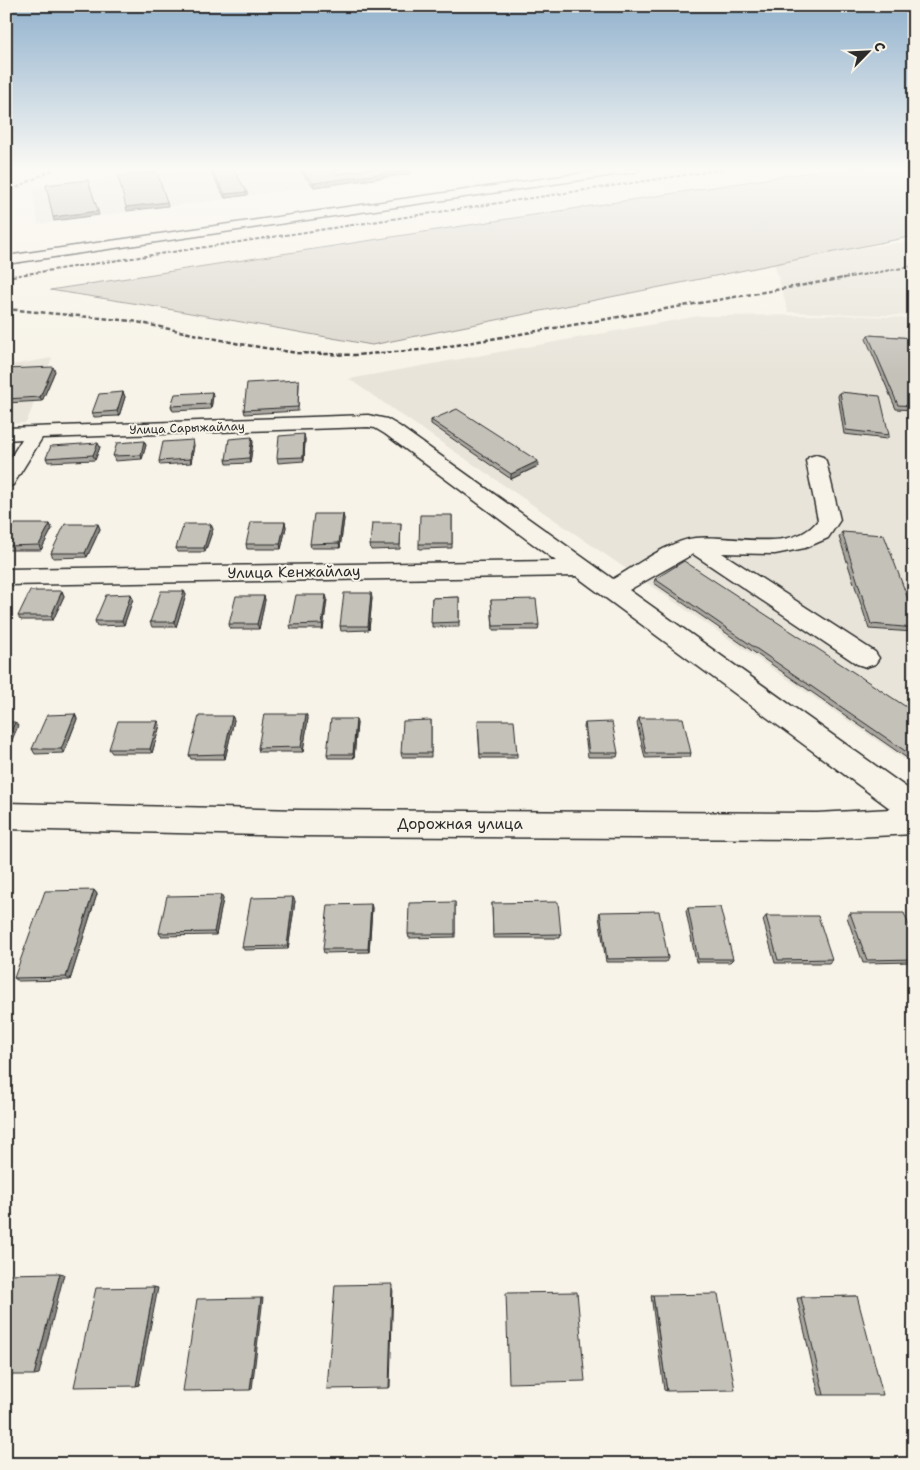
<svg xmlns="http://www.w3.org/2000/svg" width="920" height="1470" viewBox="0 0 920 1470" font-family="'Shantell Sans',sans-serif">
<style>
.built{fill:#e8e4da}
.green{fill:#dad6cc;stroke:#82807c}
.lines{fill:none;stroke-linecap:round;stroke-linejoin:round}
.minor-casing{stroke:#2b2b2b;stroke-width:3}
.major-casing{stroke:#2b2b2b;stroke-width:3}
.minor{fill:#f7f3e8;fill-rule:evenodd}
.major{fill:#f7f3e8;fill-rule:evenodd}
.rail-far1{stroke:#2b2b2b;stroke-width:2;stroke-dasharray:4 2;stroke-linecap:butt}
.rail{stroke:#2b2b2b;stroke-width:2.5;stroke-dasharray:4.5 2.5;stroke-linecap:butt}
.wall{fill:#a9a69f;stroke:#2b2b2b}
.shaded-wall{fill:#898782;stroke:#2b2b2b}
.building{fill:#c4c1b9;stroke:#2b2b2b}
.labels{text-anchor:middle;dominant-baseline:central;stroke-width:4;stroke-linejoin:round;paint-order:stroke}
.far-street-label{font-size:12px;fill:#2b2b2b;stroke:#f7f3e8}
.street-label{font-size:15px;fill:#2b2b2b;stroke:#f7f3e8}
</style>
<rect width="100%" height="100%" fill="#f7f3e8"/>
<filter id="ink" filterUnits="userSpaceOnUse"><feTurbulence type="fractalNoise" baseFrequency=".02" numOctaves="2"/><feDisplacementMap in="SourceGraphic" scale="10" xChannelSelector="R" yChannelSelector="G"/><feConvolveMatrix kernelMatrix="1 2 1 2 8 2 1 2 1" color-interpolation-filters="sRGB"/></filter>
<g filter="url(#ink)">
<!-- built -->
<g class="built">
<path d="M191,169H448L38,224L33,188Z"/>
<path d="M914,241V316L788,312L773,259Z"/>
<path d="M843,315L914,318V766L349,379L699,316Z"/>
<path d="M52,358L26,423L6,424V366Z"/>
</g>
<!-- green -->
<path class="green" d="M830,169H914V236L372,345L145,305L50,290Z"/>
<g class="lines">
<defs>
<path id="minor" d="M368,415L387,419L399,426L613,579C636,566 669,541 695,538C731,534 794,554 818,520L806,461L809,457L816,455L823,457L826,461L840,520L828,538L805,548L775,554L722,553L875,652L879,658L875,664L866,667L857,664L693,554L629,590L914,793V834L817,839L299,836L6,829V803L299,810L817,813L891,809L576,576L6,585V569L556,561L385,434L375,428L368,427L42,438L13,485L6,487V465L22,439L6,440V428Z"/>
<path id="major" d="M611,169H641L635,172L6,264V256Z"/>
</defs>
<!-- minor casing -->
<use href="#minor" class="minor-casing"/>
<!-- major casing -->
<use href="#major" class="major-casing"/>
<!-- minor -->
<use href="#minor" class="minor"/>
<!-- major -->
<use href="#major" class="major"/>
<!-- rail-far1 -->
<g class="rail-far1">
<path d="M6,193L54,169"/>
<path d="M6,277L725,169"/>
<path d="M838,279L914,266"/>
</g>
<!-- rail -->
<path class="rail" d="M6,309L132,321L240,344L297,353L355,355L433,349L845,278"/>
</g>
<!-- wall -->
<g class="wall">
<path d="M209,169H233L247,192V195L225,198Z"/>
<path d="M298,169H334L338,174L365,170V169H407L409,170V174L314,187Z"/>
<path d="M868,335L914,338V410L896,409L866,339Z"/>
<path d="M6,369L55,371L42,401L6,403Z"/>
<path d="M299,380V385L298,411L245,414L244,410Z"/>
<path d="M123,392L125,397L119,416L94,417L92,413Z"/>
<path d="M212,392L213,396L211,409L173,411L171,406Z"/>
<path d="M840,392L889,435L887,439L844,434L838,396Z"/>
<path d="M431,420L538,466L511,479L431,424Z"/>
<path d="M305,439L304,461L278,463L277,458Z"/>
<path d="M253,442L250,463L227,464L226,460Z"/>
<path d="M146,445L142,459L115,461L113,456Z"/>
<path d="M194,445L191,463L160,465L159,461Z"/>
<path d="M100,447L95,460L48,462L46,458Z"/>
<path d="M343,514L344,519L340,548H311L310,544Z"/>
<path d="M452,515V548L419,549V544Z"/>
<path d="M285,522L286,527L281,549H247L246,544Z"/>
<path d="M401,523L400,549L371,550L370,545Z"/>
<path d="M50,524L52,529L41,550H6V541Z"/>
<path d="M98,524L100,529L87,557L53,558L51,553Z"/>
<path d="M213,529L205,552H177L176,548Z"/>
<path d="M842,532L914,615V632L869,629L839,537Z"/>
<path d="M655,579L914,712V763L654,583Z"/>
<path d="M62,591L64,596L53,620H21L18,616Z"/>
<path d="M184,591L186,595L176,627H152L150,622Z"/>
<path d="M326,595L327,599L323,629H291L290,625Z"/>
<path d="M264,596L265,600L259,629H230L229,624Z"/>
<path d="M459,597V627H432V598Z"/>
<path d="M372,598L369,630L341,631L340,626Z"/>
<path d="M133,599L124,625L97,626L95,621Z"/>
<path d="M491,600L539,625L538,630H493Z"/>
<path d="M75,714L77,719L64,753L35,754L32,749Z"/>
<path d="M232,716L234,720L225,759H191L189,755Z"/>
<path d="M308,718L303,752H259L258,748Z"/>
<path d="M639,718L691,753L690,757L645,758L637,723Z"/>
<path d="M431,720V757H402L401,753Z"/>
<path d="M158,721L160,725L152,753H112L109,749Z"/>
<path d="M357,723L354,758H328L327,754Z"/>
<path d="M585,723L618,753L617,757H588L584,727Z"/>
<path d="M478,724L517,754V758H480Z"/>
<path d="M94,890L97,894L70,980L18,981L14,978Z"/>
<path d="M221,895L223,899L216,935L161,936L159,933Z"/>
<path d="M295,901L288,949L244,950L242,947Z"/>
<path d="M455,902V937L409,938L408,934Z"/>
<path d="M492,903L561,934L560,938H493Z"/>
<path d="M371,904L372,908L369,952L324,953L323,949Z"/>
<path d="M688,908L733,959L730,962H696L686,911Z"/>
<path d="M600,912L668,958L666,962H606L599,916Z"/>
<path d="M850,913L914,937V962L863,963L847,917Z"/>
<path d="M766,916L832,959L829,963H775L763,920Z"/>
<path d="M651,1295H653L667,1391L664,1390Z"/>
<path d="M857,1296L824,1395H819L797,1298Z"/>
</g>
<!-- shaded-wall -->
<g class="shaded-wall">
<path d="M409,170V174L314,187L313,183Z"/>
<path d="M247,192V195L225,198V194Z"/>
<path d="M167,202L168,206L127,211L126,207Z"/>
<path d="M98,211L99,215L54,221L53,217Z"/>
<path d="M53,367L55,371L42,401L40,397Z"/>
<path d="M123,392L125,397L119,416L117,411Z"/>
<path d="M212,392L213,396L211,409L210,404Z"/>
<path d="M304,434L305,439L304,461L303,457Z"/>
<path d="M252,437L253,442L250,463L249,458Z"/>
<path d="M193,440L194,445L191,463L190,459Z"/>
<path d="M144,441L146,445L142,459L141,455Z"/>
<path d="M98,443L100,447L95,460L93,455Z"/>
<path d="M538,461V466L511,479V474Z"/>
<path d="M343,514L344,519L340,548L339,543Z"/>
<path d="M285,522L286,527L281,549L280,544Z"/>
<path d="M50,524L52,529L41,550L39,545Z"/>
<path d="M98,524L100,529L87,557L85,553Z"/>
<path d="M211,524L213,529L205,552L204,548Z"/>
<path d="M62,591L64,596L53,620L51,616Z"/>
<path d="M184,591L186,595L176,627L174,622Z"/>
<path d="M371,593L372,598L369,630L368,626Z"/>
<path d="M131,594L133,599L124,625L122,621Z"/>
<path d="M326,595L327,599L323,629L322,624Z"/>
<path d="M264,596L265,600L259,629L257,624Z"/>
<path d="M7,600L10,604L6,619V603Z"/>
<path d="M75,714L77,719L64,753L61,749Z"/>
<path d="M306,714L308,718L303,752L301,747Z"/>
<path d="M232,716L234,720L225,759L224,754Z"/>
<path d="M356,719L357,723L354,758L353,754Z"/>
<path d="M158,721L160,725L152,753L150,749Z"/>
<path d="M15,722L18,726L6,754V742Z"/>
<path d="M94,890L97,894L70,980L66,977Z"/>
<path d="M221,895L223,899L216,935L214,932Z"/>
<path d="M293,897L295,901L288,949L287,946Z"/>
<path d="M371,904L372,908L369,952L368,949Z"/>
<path d="M60,1273L64,1274L39,1374L34,1375Z"/>
<path d="M392,1284L393,1285L390,1387L389,1388Z"/>
<path d="M154,1287L158,1288L139,1385L136,1386Z"/>
<path d="M261,1298H263L252,1389L250,1390Z"/>
</g>
<!-- building -->
<g class="building">
<path d="M211,169H233L247,192L225,194Z"/>
<path d="M301,169H334L338,174L368,169H407L409,170L313,183Z"/>
<path d="M157,172L167,202L126,207L118,176Z"/>
<path d="M88,180L98,211L53,217L46,185Z"/>
<path d="M868,335L914,338V406L898,405Z"/>
<path d="M53,367L40,397L6,399V369Z"/>
<path d="M299,380L298,407L244,410L247,383Z"/>
<path d="M123,392L117,411L92,413L99,394Z"/>
<path d="M212,392L210,404L171,406L175,394Z"/>
<path d="M840,392L880,396L889,435L846,430Z"/>
<path d="M457,409L538,461L511,474L431,420Z"/>
<path d="M304,434L303,457L277,458L279,436Z"/>
<path d="M252,437L249,458L226,460L229,439Z"/>
<path d="M193,440L190,459L159,461L163,442Z"/>
<path d="M144,441L141,455L113,456L117,443Z"/>
<path d="M98,443L93,455L46,458L51,446Z"/>
<path d="M314,514H343L339,543L310,544Z"/>
<path d="M420,515H452V544H419Z"/>
<path d="M251,522H285L280,544H246Z"/>
<path d="M372,523H401L400,545H370Z"/>
<path d="M15,524H50L39,545L6,546V541Z"/>
<path d="M65,524H98L85,553H51Z"/>
<path d="M184,524H211L204,548H176Z"/>
<path d="M842,532L884,535L914,615V628L871,624Z"/>
<path d="M684,561L914,712V757L655,579Z"/>
<path d="M30,591H62L51,616H18Z"/>
<path d="M161,591H184L174,622H150Z"/>
<path d="M344,593H371L368,626H340Z"/>
<path d="M131,594L122,621H95L106,595Z"/>
<path d="M296,595H326L322,624L290,625Z"/>
<path d="M236,596H264L257,624H229Z"/>
<path d="M459,597V622L431,623L432,598Z"/>
<path d="M536,599L539,625L493,626L491,600Z"/>
<path d="M75,714L61,749H32L47,715Z"/>
<path d="M264,714H306L301,747L258,748Z"/>
<path d="M199,716H232L224,754L189,755Z"/>
<path d="M639,718H683L691,753H646Z"/>
<path d="M331,719H356L353,754H327Z"/>
<path d="M431,720V753H401L403,721Z"/>
<path d="M478,720H514L517,754H480Z"/>
<path d="M118,721H158L150,749H109Z"/>
<path d="M6,722H15L6,742Z"/>
<path d="M612,722L618,753H589L585,723Z"/>
<path d="M94,890L66,977L14,978L45,891Z"/>
<path d="M221,895L214,932L159,933L167,896Z"/>
<path d="M293,897L287,946L242,947L251,898Z"/>
<path d="M455,902V934H408L409,903Z"/>
<path d="M558,902L561,934L493,935L492,903Z"/>
<path d="M371,904L368,949H323L328,905Z"/>
<path d="M720,907L733,959H698L688,908Z"/>
<path d="M659,911L668,958L607,959L600,912Z"/>
<path d="M850,913H904L914,937V959L867,960Z"/>
<path d="M766,916H818L832,959L778,960Z"/>
<path d="M60,1273L34,1375H6V1274Z"/>
<path d="M392,1284L389,1388L327,1389L335,1285Z"/>
<path d="M154,1287L136,1386L74,1387L96,1288Z"/>
<path d="M577,1292L585,1381L509,1383L506,1293Z"/>
<path d="M718,1294L735,1390L667,1391L653,1295Z"/>
<path d="M857,1296L883,1395H824L801,1297Z"/>
<path d="M261,1298L250,1390L183,1391L197,1299Z"/>
</g>
</g>
<!-- sky -->
<linearGradient id="sky" x2="0" y2="1"><stop stop-color="#91b1cd"/><stop offset="0.45" stop-color="#fbfaf5"/><stop offset="1" stop-color="#fbfaf5" stop-opacity="0"/></linearGradient>
<rect width="920" height="375" fill="url(#sky)"/>
<g class="labels">
<!-- far-street labels -->
<g class="far-street-label">
<text transform="translate(187 428) rotate(-2)">Улица Сарыжайлау</text>
</g>
<!-- street labels -->
<g class="street-label">
<text transform="translate(294 572) rotate(-1)">Улица Кенжайлау</text>
<text x="460" y="824">Дорожная улица</text>
</g>
</g>
<!-- margin -->
<rect width="920" height="1470" fill="none" stroke="#f7f3e8" stroke-width="25"/>
<rect x="12" y="12" width="895" height="1445" fill="none" stroke="#2b2b2b" stroke-width="2" filter="url(#ink)"/>
<!-- north arrow -->
<g transform="translate(868 52) rotate(66)" stroke="#f7f3e8" stroke-width="4" paint-order="stroke">
<path d="M0-4L9 19L0 12L-9 19Z" fill="#2b2b2b"/>
<text y="-8" font-size="14" font-weight="bold" text-anchor="middle" fill="#2b2b2b">С</text>
</g>
</svg>
